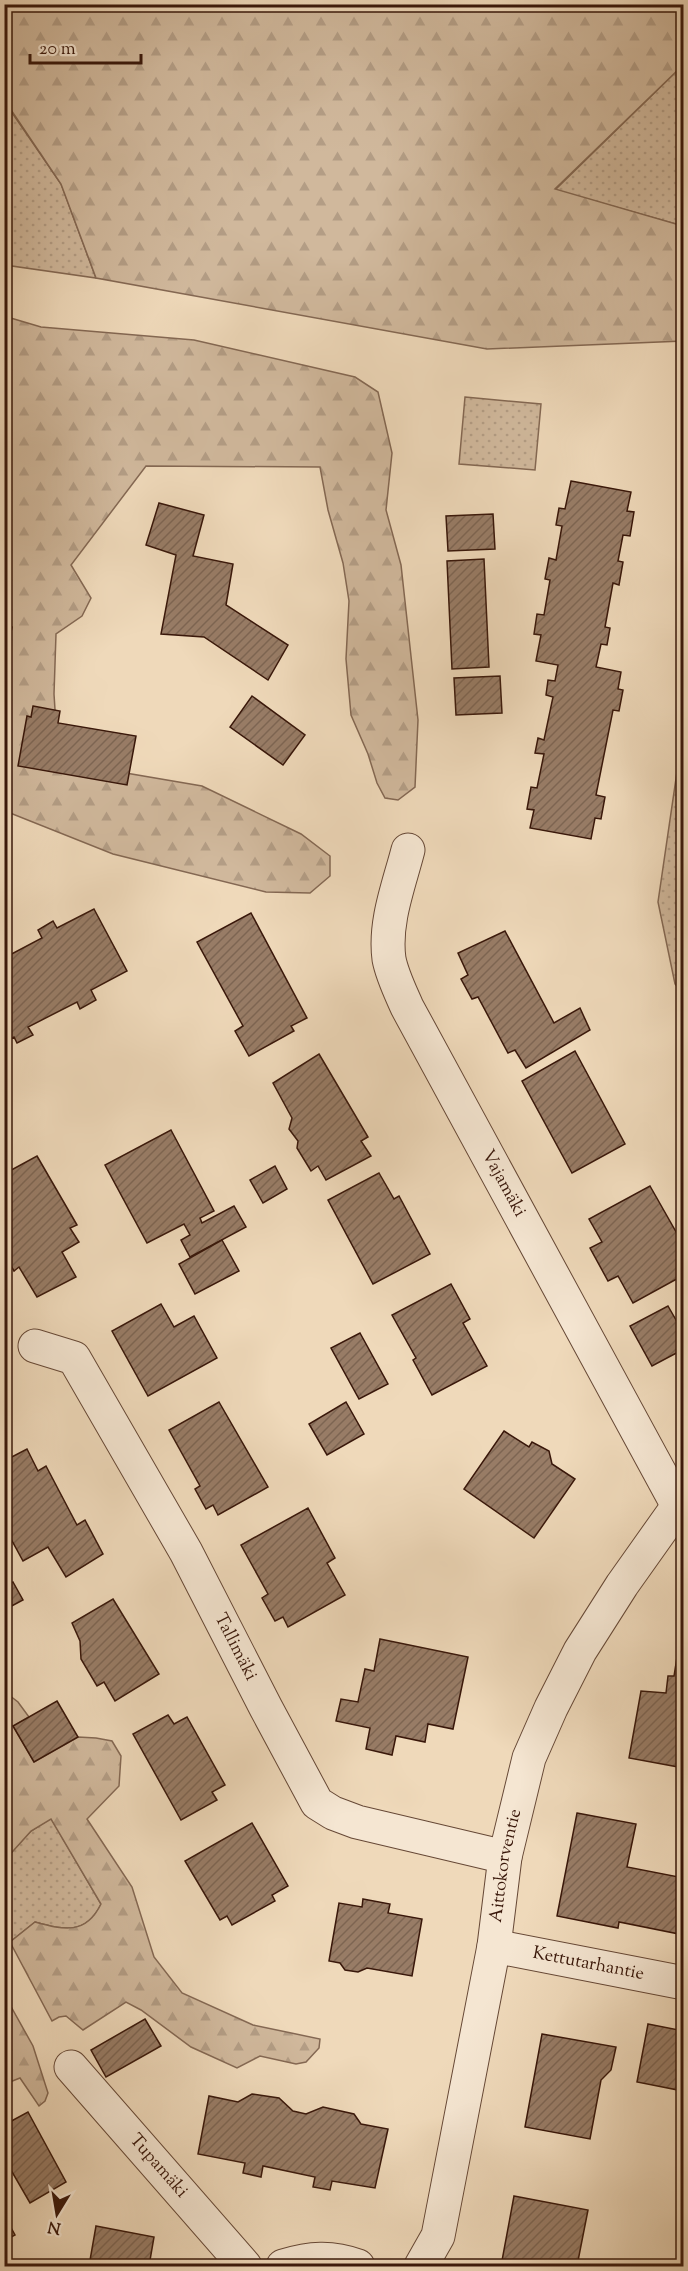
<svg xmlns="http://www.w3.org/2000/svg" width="688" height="2271" viewBox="0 0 688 2271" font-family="'Sorts Mill Goudy',serif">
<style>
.green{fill:url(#green-dots);stroke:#846853;stroke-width:1.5}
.forest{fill:url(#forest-firs);stroke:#846853;stroke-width:1.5}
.building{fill:url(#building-hatch);stroke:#39170a;stroke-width:1.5}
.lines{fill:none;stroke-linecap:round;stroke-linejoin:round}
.minor-casing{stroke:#664836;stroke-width:35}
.tertiary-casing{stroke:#664836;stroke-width:35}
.minor{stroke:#f5e6d2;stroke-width:33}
.tertiary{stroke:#f5e6d2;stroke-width:33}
.labels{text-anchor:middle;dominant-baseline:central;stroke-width:4.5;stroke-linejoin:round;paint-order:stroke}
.street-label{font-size:18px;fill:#39170a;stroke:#f5e6d2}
</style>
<defs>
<pattern id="green-dots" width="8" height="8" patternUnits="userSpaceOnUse" patternTransform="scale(1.5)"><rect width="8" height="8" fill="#d0b89c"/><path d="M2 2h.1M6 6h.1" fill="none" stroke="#b39d85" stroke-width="1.8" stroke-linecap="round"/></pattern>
<pattern id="forest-firs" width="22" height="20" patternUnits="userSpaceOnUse" patternTransform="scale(1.5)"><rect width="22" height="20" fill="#d0b89c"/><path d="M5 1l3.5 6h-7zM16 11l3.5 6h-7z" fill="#b39d85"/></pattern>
<pattern id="building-hatch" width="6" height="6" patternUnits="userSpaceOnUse" patternTransform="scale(1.5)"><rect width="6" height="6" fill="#987c66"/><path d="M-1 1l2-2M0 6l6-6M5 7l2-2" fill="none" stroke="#7d6552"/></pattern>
</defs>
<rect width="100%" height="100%" fill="#efd9ba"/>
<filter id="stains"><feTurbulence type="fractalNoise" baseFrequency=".00333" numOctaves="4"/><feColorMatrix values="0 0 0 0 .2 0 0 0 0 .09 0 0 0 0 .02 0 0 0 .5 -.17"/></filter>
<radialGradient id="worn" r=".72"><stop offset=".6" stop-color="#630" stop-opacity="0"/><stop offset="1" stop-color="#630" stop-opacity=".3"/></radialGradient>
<!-- green -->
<g class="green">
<path d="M683,65V226L555,190Z"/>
<path d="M4,101L61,184L96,278L5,265Z"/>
<path d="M465,397L541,404L535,470L459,464Z"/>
<path d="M683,756V993L675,984L658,902L679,758Z"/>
<path d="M51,1818L101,1904C86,1935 64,1930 35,1922L10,1942L5,1934L4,1860L31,1831Z"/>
</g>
<!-- forest -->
<g class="forest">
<path d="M4,5H683V65L555,189L683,226V341L487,349L96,278L61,184L5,101Z"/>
<path d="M4,316L41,327L194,340L355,377L378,392L392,453L386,510L401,565L418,720L415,787L398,800L385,798L377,783L368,754L351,715L346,659L349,601L343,563L328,510L320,467L146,466L71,565L91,598L82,616L56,634L54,694L56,725L120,772L202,786L301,834L330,856V876L310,893L266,892L113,854L5,811Z"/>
<path d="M5,1692L18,1702L29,1717L13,1726L34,1762L78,1737L96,1738L112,1741L121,1756L119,1786L87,1819L132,1887L154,1957L182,1993L253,2025L320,2039L319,2048L306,2062L296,2064L260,2056L237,2068L191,2047L141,2010L126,2002L83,2030L66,2016L59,2017L52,2021L10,1942L35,1922C64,1930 86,1935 101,1904L51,1819L31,1831L5,1860Z"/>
<path d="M4,1994L33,2046L48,2093L45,2101L39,2106L20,2078L5,2084Z"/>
</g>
<!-- building -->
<g class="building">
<path d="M571,481L631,492L627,511L634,512L630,536L623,535L618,561L623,562L619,585L613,583L605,627L610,628L607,645L601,644L596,667L621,672L618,689L623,690L619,711L613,710L596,795L605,797L601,819L595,818L591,839L530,828L534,810L527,809L531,787L537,788L544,754L535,753L538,738L544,740L553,697L546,695L548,680L555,681L558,665L536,661L541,635L534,634L537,614L544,615L550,580L545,579L549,558L556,560L562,526L556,525L559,508L565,509Z"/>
<path d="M159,503L204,515L193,556L233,564L226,605L288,645L268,680L204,637L161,634L176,555L146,545Z"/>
<path d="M493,514L495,549L448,551L446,516Z"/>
<path d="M484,559L489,667L452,669L447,561Z"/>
<path d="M4,625L12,627L4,669Z"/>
<path d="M500,676L502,713L456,715L454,678Z"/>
<path d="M252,696L305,735L283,765L230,727Z"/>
<path d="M33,706L60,711L58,723L136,736L127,785L18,766L27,716L31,717Z"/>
<path d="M94,909L127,971L91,990L96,1000L80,1009L77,1002L28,1027L33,1035L17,1043L14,1037L4,1043V958L42,938L38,930L53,921L57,928Z"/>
<path d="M251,913L307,1018L291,1026L294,1031L249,1056L235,1031L243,1026L197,942Z"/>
<path d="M505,931L554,1023L580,1008L590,1030L526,1068L515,1050L508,1053L478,997L472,999L461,979L468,975L458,953Z"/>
<path d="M575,1051L625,1144L572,1173L522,1081Z"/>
<path d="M319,1054L368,1137L361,1141L371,1156L326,1180L318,1166L311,1171L297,1148L298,1141L289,1129L292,1118L273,1083Z"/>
<path d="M171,1130L214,1211L200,1218L202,1223L234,1206L246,1227L190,1257L181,1240L190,1235L184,1224L147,1243L105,1165Z"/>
<path d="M37,1156L77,1225L70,1228L79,1242L62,1252L76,1277L37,1297L19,1267L14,1271L4,1254V1174Z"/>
<path d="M275,1166L287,1189L263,1203L250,1180Z"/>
<path d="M379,1173L394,1199L399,1196L430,1254L373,1284L328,1200Z"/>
<path d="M650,1186L684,1246V1275L633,1303L618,1276L608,1281L590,1248L602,1242L589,1219Z"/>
<path d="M222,1240L239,1271L195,1294L179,1264Z"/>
<path d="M451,1284L470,1319L463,1323L487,1366L432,1395L413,1360L416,1358L392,1315Z"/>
<path d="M161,1304L174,1327L194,1316L217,1358L148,1396L112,1331Z"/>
<path d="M668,1306L684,1334V1349L652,1366L630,1326Z"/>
<path d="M360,1333L388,1384L359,1399L331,1348Z"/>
<path d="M219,1402L268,1487L218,1515L213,1505L206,1509L195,1489L200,1486L169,1430Z"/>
<path d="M346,1402L364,1434L327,1455L309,1424Z"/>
<path d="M504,1431L529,1447L532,1442L549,1451L552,1464L575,1479L534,1538L464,1489Z"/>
<path d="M27,1449L38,1471L46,1466L77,1525L85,1520L103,1554L66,1577L48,1547L23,1561L4,1526V1461Z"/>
<path d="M308,1508L335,1558L327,1563L345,1595L288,1627L283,1617L275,1621L262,1598L268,1594L241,1545Z"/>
<path d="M13,1582L23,1600L6,1609L4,1586Z"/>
<path d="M113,1599L159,1674L115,1701L104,1682L97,1686L81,1659L80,1641L72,1623Z"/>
<path d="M684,1613V1768L629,1758L641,1691L666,1693L668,1676H674Z"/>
<path d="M380,1639L468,1657L453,1729L428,1724L425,1742L396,1736L392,1755L366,1749L370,1728L336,1721L341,1699L358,1702L365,1669L374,1671Z"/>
<path d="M57,1701L78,1737L34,1762L13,1726Z"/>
<path d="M168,1715L174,1724L187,1717L225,1785L212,1792L217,1800L181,1820L133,1734Z"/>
<path d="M577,1813L636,1824L627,1867L684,1878V1935L619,1922L618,1928L557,1916Z"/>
<path d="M252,1823L288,1886L272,1895L275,1901L232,1925L227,1916L220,1920L185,1861Z"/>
<path d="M363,1899L390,1904L388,1913L422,1919L412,1976L367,1968L358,1972L345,1970L340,1963L329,1961L339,1903L362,1907Z"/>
<path d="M145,2019L161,2046L106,2077L91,2050Z"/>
<path d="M648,2024L684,2031V2061L678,2090L637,2082Z"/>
<path d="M542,2034L616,2047L611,2070L601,2080L590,2139L525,2127Z"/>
<path d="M252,2094L279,2098L293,2111L306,2114L323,2107L354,2114L361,2124L388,2129L375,2188L332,2181L330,2190L313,2187L315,2177L263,2166L261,2177L243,2173L245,2163L198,2154L209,2096L238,2102Z"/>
<path d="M28,2112L66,2182L30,2203L4,2158V2125Z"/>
<path d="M514,2196L588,2210L577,2266H501Z"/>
<path d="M4,2215L15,2235L4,2241Z"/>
<path d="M96,2226L154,2237L149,2266H89Z"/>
</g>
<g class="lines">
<defs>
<g id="minor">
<path id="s1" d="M408,850C399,885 384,922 389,959C392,975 400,991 407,1007L678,1506"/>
<path id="s2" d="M35,1346L74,1358L186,1552L266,1708L317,1803L333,1813L357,1822L505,1857"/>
<path id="s3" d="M494,1946L684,1983"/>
<path id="s4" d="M71,2067L245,2266"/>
<path id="s5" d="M421,2266L438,2236L494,1946L505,1857L529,1758L551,1708L580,1651L622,1585L678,1506L684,1503"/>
</g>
<path id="tertiary" d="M283,2266C310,2258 331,2256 358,2266"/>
</defs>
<!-- minor casing -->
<use href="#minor" class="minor-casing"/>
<!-- tertiary casing -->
<use href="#tertiary" class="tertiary-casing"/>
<!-- minor -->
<use href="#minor" class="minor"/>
<!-- tertiary -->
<use href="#tertiary" class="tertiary"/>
</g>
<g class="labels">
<!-- street labels -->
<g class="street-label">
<text stroke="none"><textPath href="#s1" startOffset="364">Vajamäki</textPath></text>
<text stroke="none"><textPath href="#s2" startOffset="372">Tallimäki</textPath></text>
<text stroke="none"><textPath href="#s5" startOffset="411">Aittokorventie</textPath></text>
<text stroke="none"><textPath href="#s3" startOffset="96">Kettutarhantie</textPath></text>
<text stroke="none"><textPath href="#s4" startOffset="132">Tupamäki</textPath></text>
</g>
</g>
<!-- margin -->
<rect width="688" height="2271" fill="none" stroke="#efd9ba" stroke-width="24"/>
<rect x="6" y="6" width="676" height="2259" fill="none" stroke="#39170a" stroke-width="3"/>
<rect x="12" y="12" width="664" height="2247" fill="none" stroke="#39170a" stroke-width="1.5"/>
<!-- north arrow -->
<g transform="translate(57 2214) rotate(191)" stroke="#f5e6d2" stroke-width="4.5" paint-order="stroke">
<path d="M0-4.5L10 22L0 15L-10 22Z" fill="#39170a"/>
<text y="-9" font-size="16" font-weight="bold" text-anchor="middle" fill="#39170a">N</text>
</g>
<!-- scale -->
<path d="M30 54v9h111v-9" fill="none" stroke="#39170a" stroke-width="3"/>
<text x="39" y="54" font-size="18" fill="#39170a" stroke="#f5e6d2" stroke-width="4.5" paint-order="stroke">20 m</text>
<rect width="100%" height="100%" filter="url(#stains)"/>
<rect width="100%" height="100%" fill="url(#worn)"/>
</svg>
